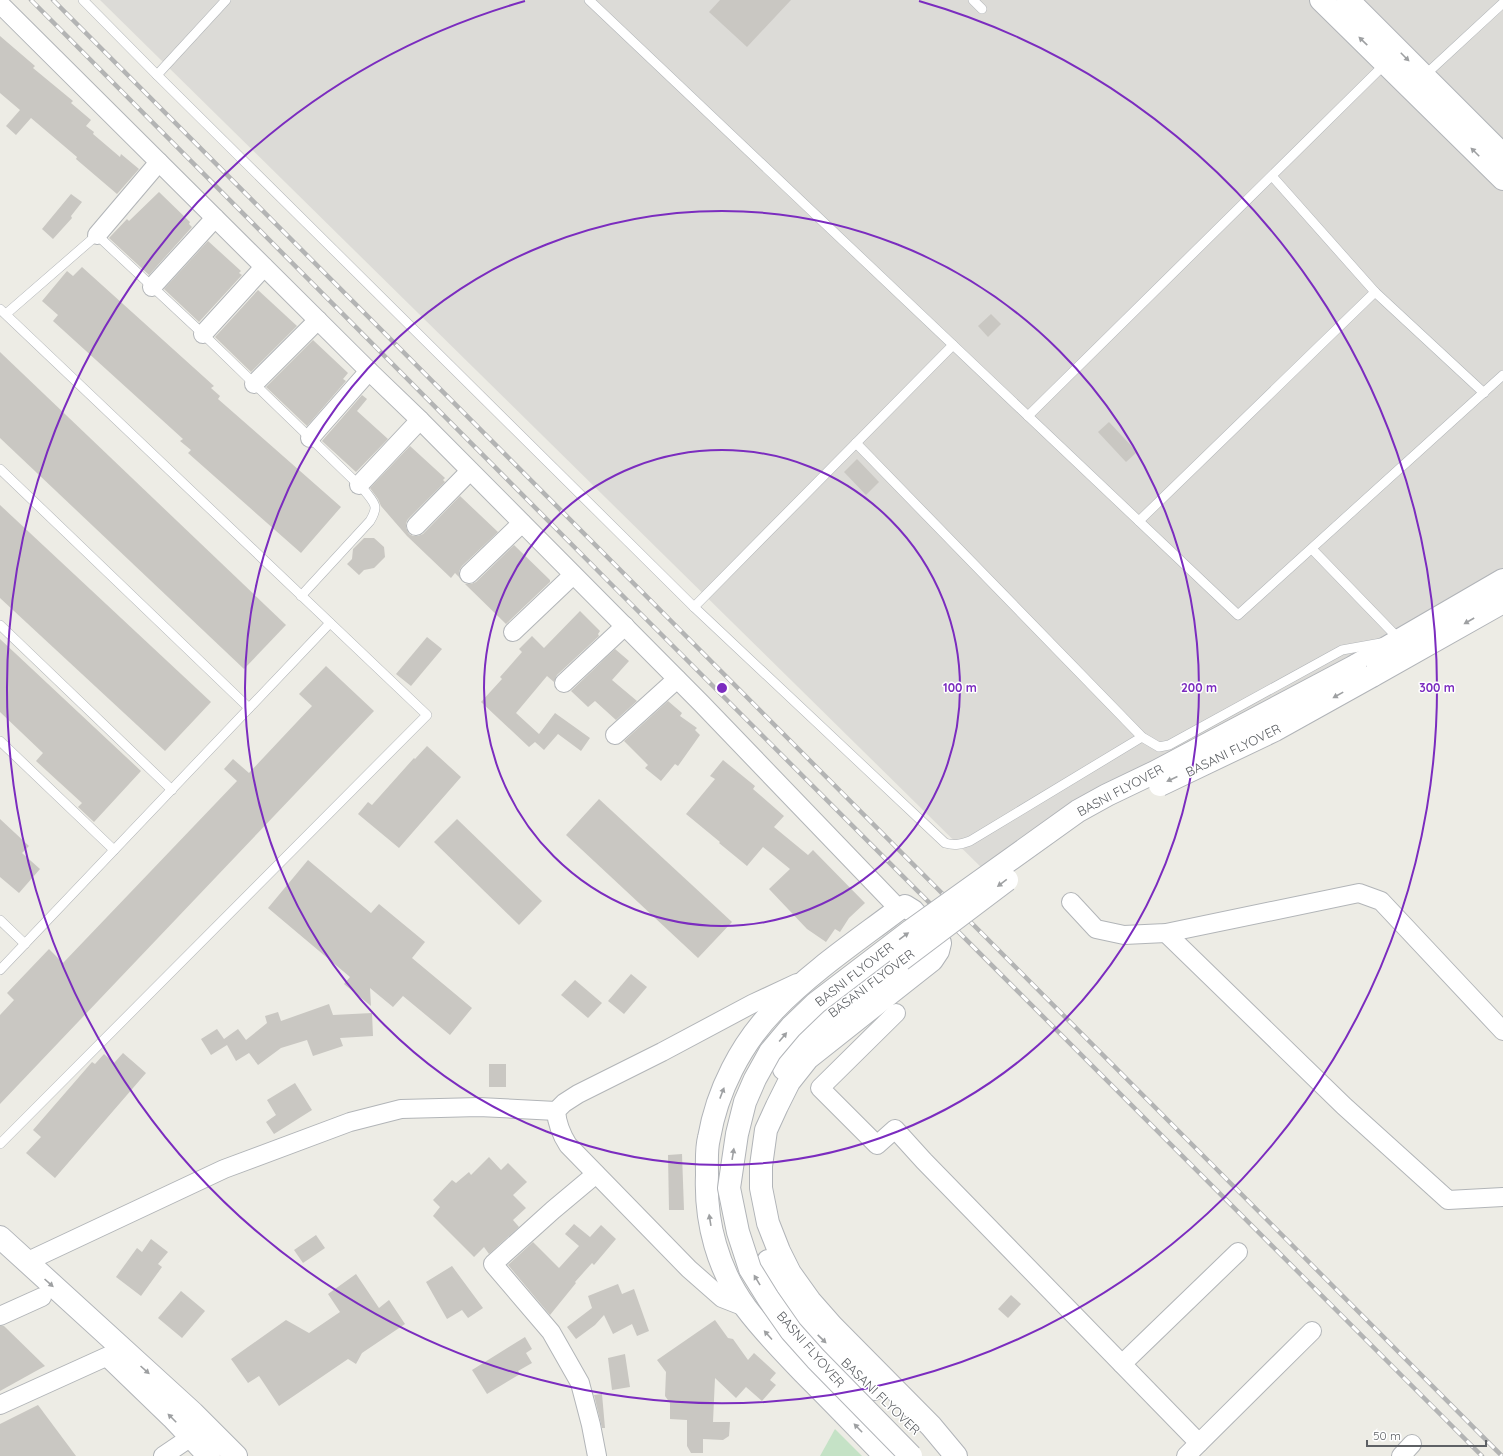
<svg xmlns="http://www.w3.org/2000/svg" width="1503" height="1456" viewBox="0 0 1503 1456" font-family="Quicksand,sans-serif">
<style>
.industrial{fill:#dcdbd7}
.green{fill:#c5e2c6}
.building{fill:#c9c7c2}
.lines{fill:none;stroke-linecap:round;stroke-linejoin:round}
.lane-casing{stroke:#b2b5b8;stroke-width:10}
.street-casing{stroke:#b2b5b8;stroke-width:20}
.secondary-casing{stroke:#b1b4b8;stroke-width:24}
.lane{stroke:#fff;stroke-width:9}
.street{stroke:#fff;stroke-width:18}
.secondary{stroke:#fff;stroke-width:22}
.rail-casing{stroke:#b3b4b4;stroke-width:4.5}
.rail{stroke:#fff;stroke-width:3;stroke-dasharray:9;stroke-linecap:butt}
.secondary-bridge-casing{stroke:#b1b4b8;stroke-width:24;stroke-linecap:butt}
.secondary-bridge{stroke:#fff;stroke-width:22}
.oneway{fill:#9ea0a2}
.ring{fill:none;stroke:#7b2cbf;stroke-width:2}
.labels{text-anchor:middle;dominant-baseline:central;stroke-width:3;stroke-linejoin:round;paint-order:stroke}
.street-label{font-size:13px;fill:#5d6064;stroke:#fff}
.centre{fill:#7b2cbf;stroke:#fff;stroke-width:2}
.ring-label{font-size:12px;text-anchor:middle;font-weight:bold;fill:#7b2cbf;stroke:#fff;stroke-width:3;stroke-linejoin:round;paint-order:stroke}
</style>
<rect width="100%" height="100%" fill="#edece5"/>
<!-- industrial -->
<path class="industrial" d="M100,0H1503V586L989,875Z"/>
<!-- green -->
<path class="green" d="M835,1429L862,1456H820Z"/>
<!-- building -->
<g class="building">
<path d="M720,0H791L747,47L709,12Z"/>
<path d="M0,36L35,66L33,68L73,101L71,103L91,120L86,126L94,132L93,134L120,157L121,154L139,169L117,194L76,159L77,157L31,118L16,135L6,126L20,110L0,93Z"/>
<path d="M159,192L190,222L189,224L192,227L149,275L109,238L127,219L129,221Z"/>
<path d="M71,194L82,202L71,216L72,218L53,239L42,229Z"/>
<path d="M208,241L241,271L239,273L242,275L199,322L164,289Z"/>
<path d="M82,267L214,386L211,388L220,396L218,399L341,507L301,553L188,453L191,450L180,441L183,439L53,321L58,315L42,301L67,271L73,276Z"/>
<path d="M258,290L297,326L251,372L215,337Z"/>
<path d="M991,314L1001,324L988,337L978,326Z"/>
<path d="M313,340L348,373L343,379L346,381L307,426L266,387Z"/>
<path d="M0,352L286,625L244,669L0,438Z"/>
<path d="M362,395L367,399L357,411L388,439L356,472L322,441Z"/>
<path d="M1109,422L1137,452L1126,462L1098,432Z"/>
<path d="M410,446L445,478L443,480L445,482L408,519L406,523V528L409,534L413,536H418L423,534L460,496L498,532L462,566L459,571L460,578L455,573L451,578L407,536L381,506L378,499L370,488Z"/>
<path d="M857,459L879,482L866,495L844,472Z"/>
<path d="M0,505L211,702L165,751L0,598Z"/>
<path d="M364,538H374L384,547L385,557L374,568L364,570L359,575L347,564L352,559L353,549Z"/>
<path d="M514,545L550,580V582L506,624L465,584H471L476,582Z"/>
<path d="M580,611L600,631L598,634L599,636L557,675L554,682L547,676L516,713L539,734L555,713L590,738L581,751L558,734L544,750L535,742L529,747L481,702L502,679L500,677L522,652L519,649L532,636L544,648Z"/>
<path d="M427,637L442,649L411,686L396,674Z"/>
<path d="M0,639L141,771L94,822L78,807L82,803L36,761L43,753L0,712Z"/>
<path d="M615,649L629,661L612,680L637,701L616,720L595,701L588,707L571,691Z"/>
<path d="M326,666L374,711L0,1104V1015L14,1000L7,993L49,949L63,963L237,781L224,769L233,759L249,773L312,706L299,694Z"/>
<path d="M668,701L682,713L680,716L697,728L695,730L700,735L678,766L675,764L661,781L645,768L648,765L624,741Z"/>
<path d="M427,746L461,777L399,848L358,814L368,802L372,805L414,758L415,759Z"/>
<path d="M723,760L755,786L753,789L784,816L774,827L808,855L813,850L865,903L849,918L840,932L835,929L826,942L807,929L769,889L790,869L763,847L747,866L719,843L720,842L686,814L715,779L710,776Z"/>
<path d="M599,799L732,922L698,958L566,835Z"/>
<path d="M0,819L29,846L22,853L40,869L19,893L0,877Z"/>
<path d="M457,819L542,901L519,925L434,842Z"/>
<path d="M308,860L371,913L379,904L425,942L412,958L472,1008L450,1035L403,996L393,1007L370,988L371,1006L344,984L350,977L268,908Z"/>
<path d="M631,974L647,987L624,1014L608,1001Z"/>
<path d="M575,980L602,1003L588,1018L561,995Z"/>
<path d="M329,1004L333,1015L372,1013L373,1036L340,1038L343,1046L313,1056L307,1040L281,1048L258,1065L249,1053L236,1061L227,1045L211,1055L201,1039L217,1029L224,1039L238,1029L246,1040L267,1023L265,1016L278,1012L281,1021Z"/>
<path d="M123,1053L146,1073L55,1178L26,1153L41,1137L33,1130L92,1062L95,1064L104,1054L114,1063Z"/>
<rect x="489" y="1064" width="17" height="23"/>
<path d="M295,1083L312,1110L274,1134L266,1122L276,1115L267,1100Z"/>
<path d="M682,1154L684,1210H669L668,1155Z"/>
<path d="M489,1157L501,1170L508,1163L527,1182L513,1195L526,1208L513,1220L519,1227L489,1254L484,1247L474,1257L433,1216L440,1207L433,1200L452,1180L456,1183L469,1172L471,1175Z"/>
<path d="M574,1224L590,1237L601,1225L616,1239L594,1265L592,1263L575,1282L576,1283L550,1315L508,1265L533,1242L559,1268L579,1246L565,1234Z"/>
<path d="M316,1235L325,1248L303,1263L294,1250Z"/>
<path d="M151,1239L168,1252L158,1264L162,1267L141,1296L116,1277L137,1248L142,1252Z"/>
<path d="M452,1266L483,1308L468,1318L462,1310L447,1319L426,1282Z"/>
<path d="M356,1274L379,1308L389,1300L405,1324L362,1353L356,1364L348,1359L279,1406L259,1376L248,1383L231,1359L286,1320L309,1333L340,1312L328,1294Z"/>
<path d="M618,1284L622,1294L634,1289L649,1331L637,1336L632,1324L613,1334L604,1315L595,1325L576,1339L567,1327L592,1308L588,1296Z"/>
<path d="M181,1291L205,1311L182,1338L158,1318Z"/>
<path d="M1011,1295L1021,1304L1008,1318L998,1309Z"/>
<path d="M715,1320L728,1338L733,1339L748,1360L754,1353L776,1373L770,1380L776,1385L762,1401L746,1387L736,1398L715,1378L713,1422H730L729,1436L723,1440L703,1439V1453H691L687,1446V1420L670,1419V1403L665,1396L666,1372L657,1360Z"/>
<path d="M0,1326H4L45,1366L0,1391Z"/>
<path d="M525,1337L532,1349L526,1353L532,1363L518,1371L520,1374L487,1394L472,1370Z"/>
<path d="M625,1354L630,1387L612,1390L608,1358Z"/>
<path d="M602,1394L605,1428H602L594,1395Z"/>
<path d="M38,1405L76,1456H0V1424Z"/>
</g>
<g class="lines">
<defs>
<g id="lane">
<path d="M83,0L157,75L694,607"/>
<path d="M589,0L1238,615L1503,375"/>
<path d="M973,0L982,9"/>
<path d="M157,75L226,0"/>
<path d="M1424,76L1503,3"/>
<path d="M1272,176L1375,292L1484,393"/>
<path d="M0,309L427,715L0,1144"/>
<path d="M6,314L97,235L203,334L365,491C375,504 379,506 370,521L301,596"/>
<path d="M953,345L694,607L945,843C955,846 962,844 970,841L1142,737"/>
<path d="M1028,416L1386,63"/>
<path d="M856,443L1142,737L1159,747L1169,745L1342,650L1381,643"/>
<path d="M0,469L249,708"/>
<path d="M1139,521L1375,292"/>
<path d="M1312,549L1400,640"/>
<path d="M0,625L172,790"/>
<path d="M0,741L114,850"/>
<path d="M0,920L25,944"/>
<path d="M0,970L330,623"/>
</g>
<g id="street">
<path d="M0,4L369,371L420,420L701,703L899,909"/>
<path d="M97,235L159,162"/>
<path d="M152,287L215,218"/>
<path d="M203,334L264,267"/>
<path d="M254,384L318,320"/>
<path d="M310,438L369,371"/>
<path d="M359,485L420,420"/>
<path d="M416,526L470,471"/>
<path d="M469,574L522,523"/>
<path d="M513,632L573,575"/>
<path d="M564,683L625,626"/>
<path d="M615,735L677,679"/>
<path d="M1071,902L1096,929L1124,935L1166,933L1359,893L1381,901L1503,1031"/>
<path d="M1166,933L1344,1106L1448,1200L1503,1197"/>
<path d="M896,1013L820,1088L877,1145L895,1129L924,1161L1199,1443"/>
<path d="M596,1174L553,1210L493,1264L551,1332L580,1383L591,1425L597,1456"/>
<path d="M26,1262L224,1169L350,1122L401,1109L479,1107L556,1111"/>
<path d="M745,1307L722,1298L689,1269L568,1145C561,1134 557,1124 556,1111L564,1103L578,1094L662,1052L752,1004L797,983"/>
<path d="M0,1316L42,1297"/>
<path d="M1122,1364L1238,1252"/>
<path d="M0,1405L108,1356"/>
<path d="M163,1456L191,1437"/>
<path d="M1186,1456L1312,1331"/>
<path d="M1401,1456L1412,1444"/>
</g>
<g id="secondary">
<path d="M1321,0L1503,179"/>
<path d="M1348,0L1503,155"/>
<path d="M1355,666L1503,580"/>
<path d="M1372,676L1503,602"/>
<path d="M784,1069L799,1046L824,1018L901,960"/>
<path d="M0,1237L193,1413L236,1456"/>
<path d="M768,1261C775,1277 783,1294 793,1307C817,1337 846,1362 874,1389"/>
<path d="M112,1359L172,1417L209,1456"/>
<path d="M885,1456C859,1429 832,1401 805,1374C785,1353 764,1332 746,1308C718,1270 705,1222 707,1175C707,1163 706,1149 709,1138C717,1091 741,1044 774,1010C808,975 848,947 887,918L899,909L905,906L913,911L940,943L938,951L932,960L808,1058L789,1082L777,1106L766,1130L761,1166V1188L768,1223L779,1251L790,1273L810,1301L832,1326L931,1426L956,1456"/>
</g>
</defs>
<!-- lane casing -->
<use href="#lane" class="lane-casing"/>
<!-- street casing -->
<use href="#street" class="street-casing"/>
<!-- secondary casing -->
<use href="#secondary" class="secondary-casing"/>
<!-- lane -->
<use href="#lane" class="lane"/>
<!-- street -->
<use href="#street" class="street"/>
<!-- secondary -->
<use href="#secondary" class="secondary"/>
<defs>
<g id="rail">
<path d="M31,0L616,589L1482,1456"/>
<path d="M53,0L1502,1456"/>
</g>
</defs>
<!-- rail casing -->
<use href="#rail" class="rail-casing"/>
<!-- rail -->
<use href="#rail" class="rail"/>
<defs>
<g id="secondary-bridge">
<path d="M1160,785L1275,730L1372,676"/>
<path d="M901,960L1007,880"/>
<path d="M911,1456L816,1359L791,1331L768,1298L750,1269L738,1232L729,1188L737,1134L745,1102L755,1079L770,1052L791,1027L816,1003L909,932L1078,811L1107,795L1155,772L1355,666"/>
</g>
</defs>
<!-- secondary-bridge casing -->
<use href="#secondary-bridge" class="secondary-bridge-casing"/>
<!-- secondary-bridge -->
<use href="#secondary-bridge" class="secondary-bridge"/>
</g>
<!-- one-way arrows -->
<defs><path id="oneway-solid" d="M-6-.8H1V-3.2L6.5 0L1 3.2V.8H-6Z"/></defs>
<g class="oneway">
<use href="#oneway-solid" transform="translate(1363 41) rotate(-136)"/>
<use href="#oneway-solid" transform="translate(1405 57) rotate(45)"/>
<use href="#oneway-solid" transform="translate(1475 152) rotate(-135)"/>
<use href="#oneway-solid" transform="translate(1469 621) rotate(150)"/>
<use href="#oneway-solid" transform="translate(1338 695) rotate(151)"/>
<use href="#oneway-solid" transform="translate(1172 779) rotate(155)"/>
<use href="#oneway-solid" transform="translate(1002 883) rotate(143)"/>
<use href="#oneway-solid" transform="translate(904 936) rotate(-36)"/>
<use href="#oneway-solid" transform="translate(783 1037) rotate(-50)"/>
<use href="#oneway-solid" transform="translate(722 1093) rotate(-69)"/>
<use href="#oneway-solid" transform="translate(733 1154) rotate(-81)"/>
<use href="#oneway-solid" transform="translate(710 1220) rotate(-99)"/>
<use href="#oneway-solid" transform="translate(757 1280) rotate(-121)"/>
<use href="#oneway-solid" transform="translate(49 1283) rotate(42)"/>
<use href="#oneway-solid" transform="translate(768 1335) rotate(-132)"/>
<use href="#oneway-solid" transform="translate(822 1339) rotate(44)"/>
<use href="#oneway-solid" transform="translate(145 1370) rotate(42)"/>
<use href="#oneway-solid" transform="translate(172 1418) rotate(-135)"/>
<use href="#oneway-solid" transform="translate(858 1428) rotate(-134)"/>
</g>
<!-- distance rings -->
<g class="ring">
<circle cx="722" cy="688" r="238"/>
<circle cx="722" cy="688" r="477"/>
<path d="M919 1A715 715 0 1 1 525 1"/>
</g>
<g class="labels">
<!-- street labels -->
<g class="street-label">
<text transform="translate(1233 750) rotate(-26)">BASANI FLYOVER</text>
<text transform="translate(1120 790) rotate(-28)">BASNI FLYOVER</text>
<text transform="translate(854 974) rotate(-38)">BASNI FLYOVER</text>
<text transform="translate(871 983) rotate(-37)">BASANI FLYOVER</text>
<text transform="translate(811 1349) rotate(49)">BASNI FLYOVER</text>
<text transform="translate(881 1396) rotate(44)">BASANI FLYOVER</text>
</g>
</g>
<circle cx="722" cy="688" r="6" class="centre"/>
<g class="ring-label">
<text x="960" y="692">100 m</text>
<text x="1199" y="692">200 m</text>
<text x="1437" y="692">300 m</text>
</g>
<!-- scale -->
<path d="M1367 1440v6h119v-6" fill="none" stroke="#5d6064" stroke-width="2"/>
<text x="1373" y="1440" font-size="12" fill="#5d6064" stroke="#ffffff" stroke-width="3" paint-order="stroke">50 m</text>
</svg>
